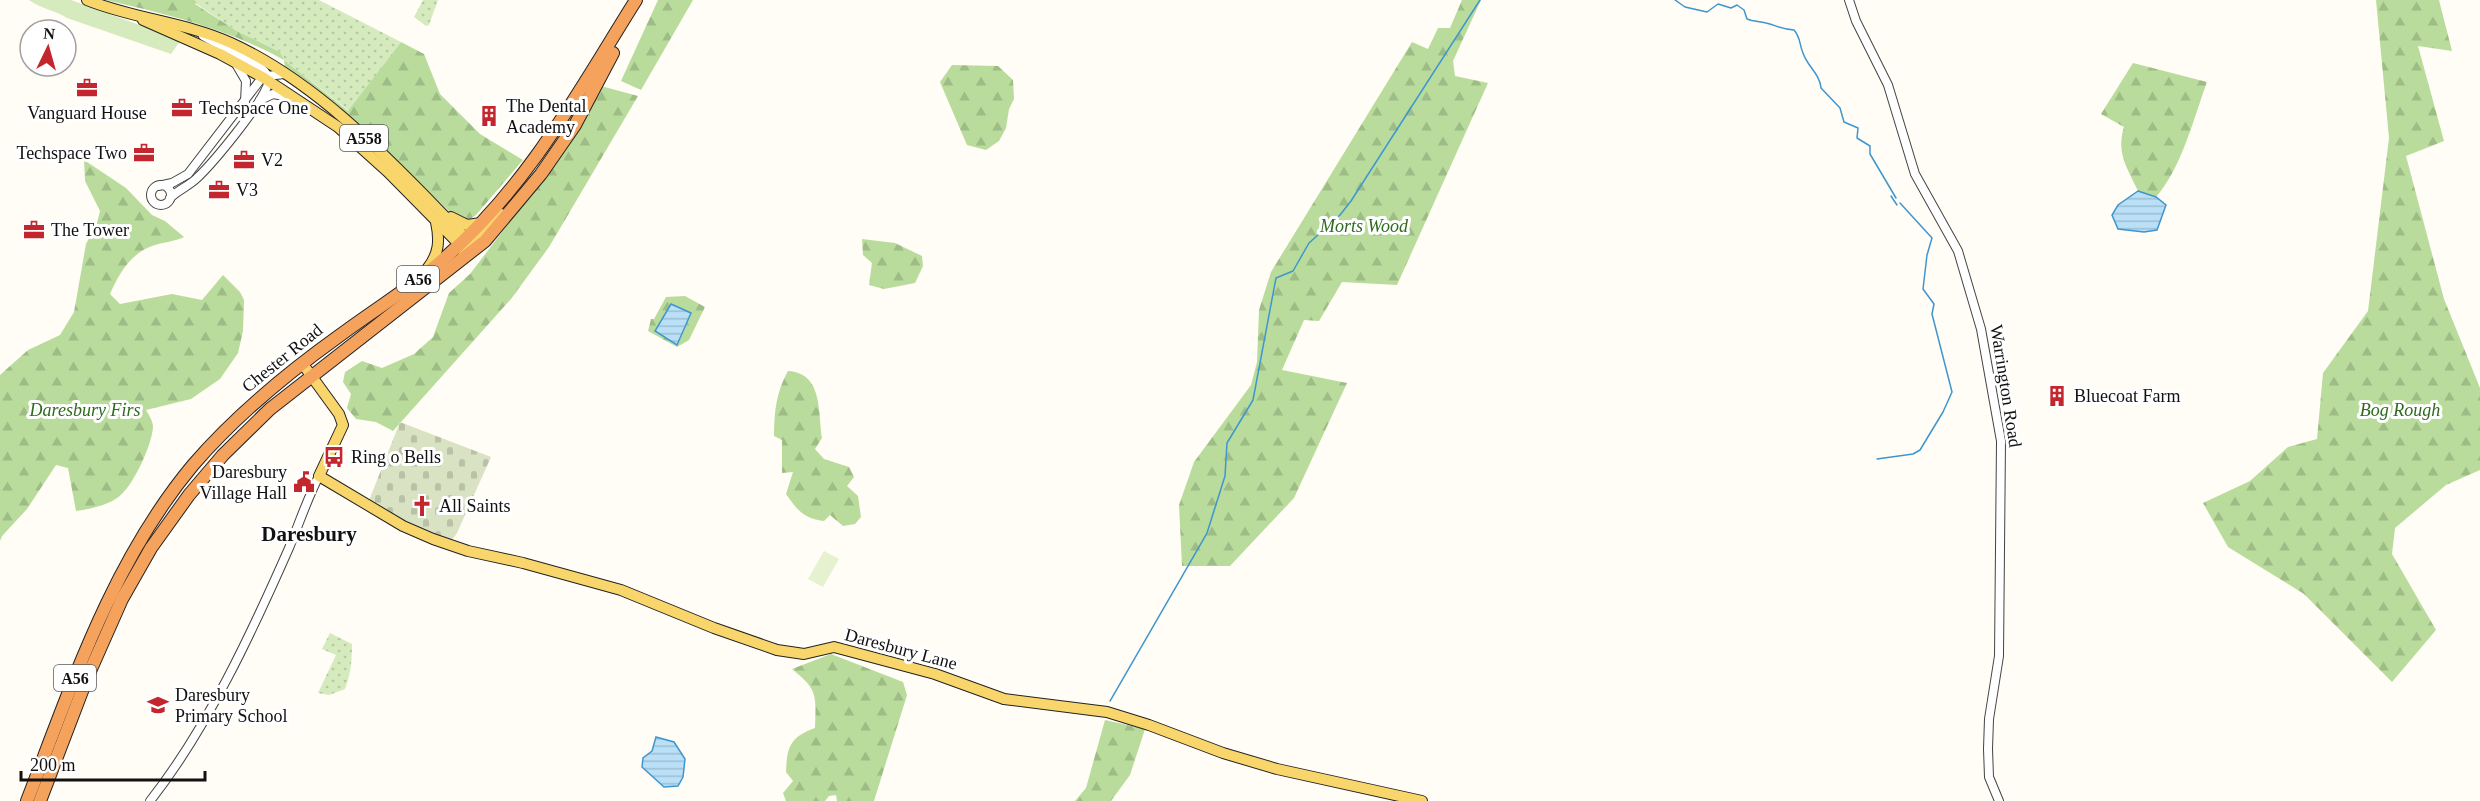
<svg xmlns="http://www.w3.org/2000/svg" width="2480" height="801" viewBox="0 0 2480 801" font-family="Georgia,serif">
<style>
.grass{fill:url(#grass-dots)}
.forest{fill:url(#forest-firs)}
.cemetery{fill:url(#cemetery-stones)}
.park{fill:#d5ebbd}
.pitch{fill:#e6f2cf}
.water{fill:url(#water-rules);stroke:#3f96cf;stroke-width:1.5}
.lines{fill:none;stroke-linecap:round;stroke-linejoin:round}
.stream{stroke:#3f96cf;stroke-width:1.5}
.minor-casing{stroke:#444;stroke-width:10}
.major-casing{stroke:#222;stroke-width:12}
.highway-casing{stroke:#222;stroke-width:14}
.minor{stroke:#fff;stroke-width:8}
.major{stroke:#f9d66b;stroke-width:10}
.highway{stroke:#f5a25d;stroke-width:12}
.labels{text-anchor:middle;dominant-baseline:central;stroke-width:6;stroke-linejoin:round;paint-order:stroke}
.shield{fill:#fff;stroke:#585858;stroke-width:1.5}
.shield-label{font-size:16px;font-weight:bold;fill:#111}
.poi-label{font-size:18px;fill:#111;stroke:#fff;text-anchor:start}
.park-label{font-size:18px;font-style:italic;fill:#2f6b1f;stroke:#fff}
.street-label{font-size:18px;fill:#111;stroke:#fff}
.quarter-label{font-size:21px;font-weight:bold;fill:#111;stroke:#fff}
</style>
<defs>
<pattern id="grass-dots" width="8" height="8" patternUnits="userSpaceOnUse" patternTransform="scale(1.5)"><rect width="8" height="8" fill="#d5ebbd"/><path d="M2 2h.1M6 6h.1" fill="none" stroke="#b6c8a1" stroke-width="1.8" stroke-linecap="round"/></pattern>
<pattern id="forest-firs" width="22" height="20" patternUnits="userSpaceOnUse" patternTransform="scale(1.5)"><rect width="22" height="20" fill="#b9dc9c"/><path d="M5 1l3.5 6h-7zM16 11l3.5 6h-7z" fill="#9ebc85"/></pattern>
<pattern id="cemetery-stones" width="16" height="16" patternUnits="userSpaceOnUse" patternTransform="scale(1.5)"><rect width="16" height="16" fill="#d9e3c4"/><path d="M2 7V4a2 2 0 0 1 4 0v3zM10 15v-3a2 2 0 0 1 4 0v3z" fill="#b9c2a7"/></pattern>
<pattern id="water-rules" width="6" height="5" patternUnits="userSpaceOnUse" patternTransform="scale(1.5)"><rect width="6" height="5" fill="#b9e0f7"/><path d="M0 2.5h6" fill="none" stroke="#9ebfd3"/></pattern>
</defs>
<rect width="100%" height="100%" fill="#fffdf5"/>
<!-- grass -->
<g class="grass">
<path d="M195,0H319L401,42L349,111L284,60L280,52L237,31L195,3Z"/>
<path d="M423,0H438L429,25L426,26L414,17Z"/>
<path d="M330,633L352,644C352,660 351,673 345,689L329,695L318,693L336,655L322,649Z"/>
</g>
<!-- forest -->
<g class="forest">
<path d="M106,0H195V4L237,31L280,52L284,60L348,111L401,42L424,54L440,94L480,134L523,160L476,215L470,219L454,216L370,134L285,68L284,60C226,28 169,15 106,0Z"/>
<path d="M658,0H693L641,90L621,81Z"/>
<path d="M1462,0H1481L1453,61L1455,76L1488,83L1397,285L1342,282L1319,321L1304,320L1282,370L1347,383L1294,498L1230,566H1182L1179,505L1194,462L1251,385L1257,362L1259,310L1271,272L1412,42L1428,49L1438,28H1450Z"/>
<path d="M2376,0H2439L2452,51L2418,46L2444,141L2406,156L2444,299L2480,388V470L2446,485L2395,528L2392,554L2436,630L2392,682L2304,594L2228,547L2203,503L2250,481L2288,447L2317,439L2323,373L2368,311L2389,138Z"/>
<path d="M2133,63L2207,82C2193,120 2182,167 2156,197L2138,191C2127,167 2116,153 2124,127L2101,114Z"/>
<path d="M952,65L998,66L1013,80L1014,99L1009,109L1006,128L999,141L986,150L967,145L940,82Z"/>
<path d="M601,86L638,96L549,247L511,299L393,431L376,422L356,419L347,408L351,394L343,382L345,372L362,361L382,368L414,354L433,337L449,293L470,274L560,156Z"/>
<path d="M84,160L126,188L152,215L165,221L184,237C173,242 163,242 152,246C130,254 119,274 110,294L120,304L172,294L202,300L223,275L240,292L244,300L243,331L238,353L220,379L191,399L146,410C149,415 153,421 153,427C152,445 132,489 117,498C105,506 90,509 76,511L68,468L56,465L27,509L2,536L0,541V375L28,350L60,335L74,312L86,244L97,223L100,211L85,181Z"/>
<path d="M862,239L895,243L922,256L923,266L915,283L884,289L869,285L872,263L863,255Z"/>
<path d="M685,296L705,307L689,340L677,347L648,331L651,319H654L666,297Z"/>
<path d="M788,371C823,373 818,412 822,438L815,449L824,459L849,467L854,477L847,486L858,496L861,517L855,524L843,526L830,515L824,521C803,518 798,511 786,494L793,472L782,473V440L774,436C774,413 776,392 788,371Z"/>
<path d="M831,654L903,682L907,695L874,801H837L836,795L829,796L825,801H786L783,793L793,781L786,772C787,747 790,737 815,728C816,695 818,690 792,669Z"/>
<path d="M1105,720L1145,729L1130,775L1111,801H1075L1086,788Z"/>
</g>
<!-- cemetery -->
<path class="cemetery" d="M400,422L491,457L457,533L449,544L368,503Z"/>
<!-- park -->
<path class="park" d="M29,0H71L181,40L171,54L67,18C55,10 41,9 29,0Z"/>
<!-- pitch -->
<path class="pitch" d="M824,551L839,559L823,587L808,579Z"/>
<!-- water -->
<g class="water">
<path d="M2138,191L2156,197L2166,205L2157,230L2144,232L2118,229L2112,215L2118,205Z"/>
<path d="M671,304L691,313L677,345L655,331Z"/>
<path d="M656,737L674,742L685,759L683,777L678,786L664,787L642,767L643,758L652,751Z"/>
</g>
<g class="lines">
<!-- stream -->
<g class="stream">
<path d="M1675,0L1685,7L1707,12L1718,4L1731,8L1737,5L1744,10L1747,19C1754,22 1759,21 1766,23C1778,26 1780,29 1794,30C1801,38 1799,44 1803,53C1807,66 1820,74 1821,88L1840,108L1844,122L1858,128L1857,138L1870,146V154L1896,198"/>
<path d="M1891,196L1897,205"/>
<path d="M1877,459L1913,454L1920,450L1943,412L1952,392L1932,314L1934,304L1923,289L1927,255L1932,238L1900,203"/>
<path d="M1110,701L1207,533L1225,476L1227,443L1253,400L1276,278L1293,271L1309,243L1340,215L1351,201L1480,0"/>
</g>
<defs>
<g id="minor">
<path d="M1849,0L1856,21L1888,85L1915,174L1958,251L1981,329L2001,441L1999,656L1989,719L1988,749L1989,777L1999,801"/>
<path d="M236,64L246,81L245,102"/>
<path d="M260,100L273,94L290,97"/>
<circle cx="161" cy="195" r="10"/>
<path d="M158,186L172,183L188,174L261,79L267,76L284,74"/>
<path d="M170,198C178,190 189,186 197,178C213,163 262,104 268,84C270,77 266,72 261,68L203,36"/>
<path d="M150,801C207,729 252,632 289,548C299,524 307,499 319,476"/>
</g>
<g id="major">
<path d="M87,0C134,19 185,22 231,43C323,85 396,167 466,238L467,249L462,258"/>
<path d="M143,20L220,54L264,78L338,127L388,172L459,244L468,245L473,243L501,214"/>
<path d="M451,217L467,225L481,223"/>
<path d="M427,269C439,254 440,241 436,222"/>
<path d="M302,363L339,414L343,425L319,476L403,526L433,539L468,551L523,563L621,590L714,628L777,650L804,654L834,647L935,674L1004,699L1107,712L1149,725L1223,753L1277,769L1422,801"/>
</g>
<g id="highway">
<path d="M27,801C72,685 112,562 193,465C236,415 286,374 339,336C375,309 414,286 447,256C530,183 578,92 636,0"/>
<path d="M40,801L87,678L122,599L151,548L189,495L223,455L270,409L485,241L541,174L575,125L613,53"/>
</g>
</defs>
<!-- minor casing -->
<use href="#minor" class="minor-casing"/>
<!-- major casing -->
<use href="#major" class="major-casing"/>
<!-- highway casing -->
<use href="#highway" class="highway-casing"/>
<!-- minor -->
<use href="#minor" class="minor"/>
<!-- major -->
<use href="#major" class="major"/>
<!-- highway -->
<use href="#highway" class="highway"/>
</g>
<!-- icons -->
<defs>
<symbol id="office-bare" viewBox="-9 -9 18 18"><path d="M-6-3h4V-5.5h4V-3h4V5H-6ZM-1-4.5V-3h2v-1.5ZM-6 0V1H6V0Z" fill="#c4262e" stroke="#fff" stroke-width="2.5" paint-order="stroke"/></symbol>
<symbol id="building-bare" viewBox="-9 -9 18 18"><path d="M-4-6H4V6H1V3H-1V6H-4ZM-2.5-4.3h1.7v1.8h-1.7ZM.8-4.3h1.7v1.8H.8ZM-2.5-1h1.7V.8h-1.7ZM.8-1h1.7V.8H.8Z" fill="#c4262e" stroke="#fff" stroke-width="2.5" paint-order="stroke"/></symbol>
<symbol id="bus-bare" viewBox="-9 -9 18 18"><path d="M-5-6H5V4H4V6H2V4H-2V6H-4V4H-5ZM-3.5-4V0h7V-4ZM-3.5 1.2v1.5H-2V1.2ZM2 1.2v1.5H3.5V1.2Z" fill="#c4262e" stroke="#fff" stroke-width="2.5" paint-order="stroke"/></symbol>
<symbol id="civic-bare" viewBox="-9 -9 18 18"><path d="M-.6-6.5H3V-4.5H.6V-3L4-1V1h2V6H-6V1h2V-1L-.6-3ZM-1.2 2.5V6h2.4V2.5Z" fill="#c4262e" stroke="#fff" stroke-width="2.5" paint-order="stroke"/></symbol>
<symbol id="church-bare" viewBox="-9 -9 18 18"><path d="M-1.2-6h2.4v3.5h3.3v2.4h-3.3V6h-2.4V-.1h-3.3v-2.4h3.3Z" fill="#c4262e" stroke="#fff" stroke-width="2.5" paint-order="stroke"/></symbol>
<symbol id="school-bare" viewBox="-9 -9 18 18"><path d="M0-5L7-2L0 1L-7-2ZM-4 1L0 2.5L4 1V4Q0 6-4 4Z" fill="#c4262e" stroke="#fff" stroke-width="2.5" paint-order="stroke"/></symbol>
</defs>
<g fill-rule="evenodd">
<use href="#office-bare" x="72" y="73" width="30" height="30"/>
<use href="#office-bare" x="167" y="93" width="30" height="30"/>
<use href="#building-bare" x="474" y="101" width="30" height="30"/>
<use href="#office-bare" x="129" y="138" width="30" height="30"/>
<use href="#office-bare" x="229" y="145" width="30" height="30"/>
<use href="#office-bare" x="204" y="175" width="30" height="30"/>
<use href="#office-bare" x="19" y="215" width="30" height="30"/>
<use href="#building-bare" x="2042" y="381" width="30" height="30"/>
<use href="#bus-bare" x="319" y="442" width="30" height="30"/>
<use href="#civic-bare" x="289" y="467" width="30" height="30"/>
<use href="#church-bare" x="407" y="491" width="30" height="30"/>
<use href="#school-bare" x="143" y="690" width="30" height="30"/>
</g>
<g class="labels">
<!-- shield labels -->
<g class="shield">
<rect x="340" y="125" width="48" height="26" rx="4.5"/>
<rect x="397" y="266" width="42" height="26" rx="4.5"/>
<rect x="54" y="665" width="42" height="26" rx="4.5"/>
</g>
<g class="shield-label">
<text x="364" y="138">A558</text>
<text x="418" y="279">A56</text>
<text x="75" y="678">A56</text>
</g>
<!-- poi labels -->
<g class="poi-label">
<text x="506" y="106">The Dental<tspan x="506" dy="21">Academy</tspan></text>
<text x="199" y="108">Techspace One</text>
<text x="87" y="113" text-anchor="middle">Vanguard House</text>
<text x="127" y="153" text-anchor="end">Techspace Two</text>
<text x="261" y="160">V2</text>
<text x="236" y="190">V3</text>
<text x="51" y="230">The Tower</text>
<text x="2074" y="396">Bluecoat Farm</text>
<text x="351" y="457">Ring o Bells</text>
<text x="287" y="472" text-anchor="end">Daresbury<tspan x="287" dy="21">Village Hall</tspan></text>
<text x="439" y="506">All Saints</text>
<text x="175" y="695">Daresbury<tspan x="175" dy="21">Primary School</tspan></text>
</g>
<!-- park labels -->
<g class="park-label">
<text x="1364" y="226">Morts Wood</text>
<text x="85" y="410">Daresbury Firs</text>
<text x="2400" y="410">Bog Rough</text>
</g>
<!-- street labels -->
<g class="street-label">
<text transform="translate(282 358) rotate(-39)">Chester Road</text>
<text transform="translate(2006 386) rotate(81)">Warrington Road</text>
<text transform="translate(901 649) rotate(15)">Daresbury Lane</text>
</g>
<!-- quarter labels -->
<g class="quarter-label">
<text x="309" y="534">Daresbury</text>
</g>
</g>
<!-- north arrow -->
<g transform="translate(48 48) rotate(5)"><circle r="28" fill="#ffffff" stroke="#a0a0a0" stroke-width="1.5"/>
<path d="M0-4.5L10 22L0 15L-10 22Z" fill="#c4262e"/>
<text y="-9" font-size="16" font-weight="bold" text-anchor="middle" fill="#111111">N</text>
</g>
<!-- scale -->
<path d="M21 771v9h184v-9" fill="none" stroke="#111111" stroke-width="3"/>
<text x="30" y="771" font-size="18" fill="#111111" stroke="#ffffff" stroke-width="4.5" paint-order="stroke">200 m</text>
</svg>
